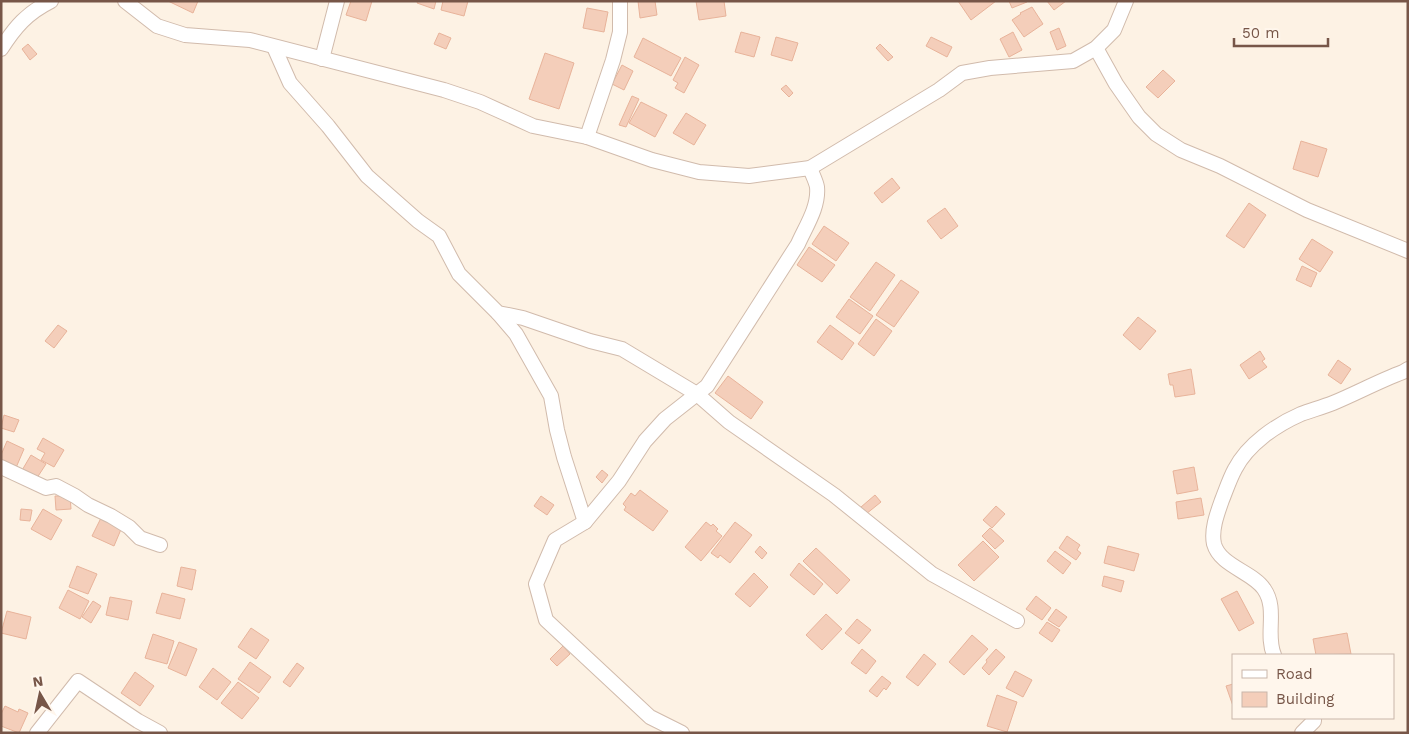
<svg xmlns="http://www.w3.org/2000/svg" width="1409" height="734" viewBox="0 0 1409 734" font-family="'Work Sans',sans-serif">
<style>
.building{fill:#f4ceba;stroke:#e8b39a}
.lines{fill:none;stroke-linecap:round;stroke-linejoin:round}
.street-casing{stroke:#d1bbac;stroke-width:16}
.street{stroke:#fff;stroke-width:14}
</style>
<rect width="100%" height="100%" fill="#fdf2e4"/>
<!-- building -->
<g class="building">
<path d="M168,1H198L193,13Z"/>
<path d="M351,1H372L366,21L346,15Z"/>
<path d="M418,1H436L434,9L417,3Z"/>
<path d="M443,1H468L464,16L441,10Z"/>
<path d="M638,1H655L657,15L640,18Z"/>
<path d="M696,1H724L726,16L699,20Z"/>
<path d="M958,1H996L971,20Z"/>
<path d="M1009,1H1026L1027,2L1012,8Z"/>
<path d="M1047,1H1066L1054,10Z"/>
<path d="M1032,7L1043,24L1024,37L1012,20L1021,14L1020,13Z"/>
<path d="M587,8L608,12L604,32L583,28Z"/>
<path d="M1059,28L1066,46L1057,50L1050,32Z"/>
<path d="M741,32L760,37L754,57L735,52Z"/>
<path d="M1013,32L1022,50L1009,57L1000,39Z"/>
<path d="M439,33L451,38L446,49L434,44Z"/>
<path d="M776,37L798,43L792,61L771,55Z"/>
<path d="M931,37L952,47L947,57L926,46Z"/>
<path d="M643,38L681,58L671,76L634,57Z"/>
<path d="M28,44L37,54L30,60L22,49Z"/>
<path d="M880,44L893,57L888,61L876,48Z"/>
<path d="M545,53L574,63L559,109L529,99Z"/>
<path d="M685,57L699,65L684,93L675,88L678,83L673,80Z"/>
<path d="M622,65L633,71L624,90L612,84Z"/>
<path d="M1163,70L1175,81L1158,98L1146,87Z"/>
<path d="M786,85L793,93L789,97L781,89Z"/>
<path d="M632,96L639,99L626,127L619,125Z"/>
<path d="M641,102L667,115L655,137L629,123Z"/>
<path d="M686,113L706,125L694,145L673,133Z"/>
<path d="M1301,141L1327,149L1318,177L1293,169Z"/>
<path d="M892,178L900,188L882,203L874,193Z"/>
<path d="M1249,203L1266,215L1244,248L1226,236Z"/>
<path d="M945,208L958,226L941,239L927,221Z"/>
<path d="M824,226L849,243L836,261L812,244Z"/>
<path d="M1312,239L1333,252L1320,272L1299,259Z"/>
<path d="M809,247L835,265L822,282L797,265Z"/>
<path d="M876,262L895,275L870,311L850,297Z"/>
<path d="M1302,266L1317,273L1311,287L1296,280Z"/>
<path d="M901,280L919,292L894,327L876,315Z"/>
<path d="M849,299L873,316L860,334L836,317Z"/>
<path d="M1138,317L1156,331L1140,350L1123,335Z"/>
<path d="M876,319L892,331L874,356L858,344Z"/>
<path d="M58,325L67,331L54,348L45,341Z"/>
<path d="M830,325L854,343L842,360L817,342Z"/>
<path d="M1260,351L1265,359L1262,361L1267,367L1249,379L1240,365Z"/>
<path d="M1338,360L1351,369L1341,384L1328,375Z"/>
<path d="M1191,369L1195,394L1175,397L1173,385H1170L1168,374Z"/>
<path d="M728,376L763,402L751,419L715,393Z"/>
<path d="M4,415L19,420L14,432L1,428Z"/>
<path d="M43,438L64,450L54,467L41,460L45,453L37,449Z"/>
<path d="M7,441L24,449L15,470L1,464V455Z"/>
<path d="M31,455L46,464L35,481L21,472Z"/>
<path d="M1194,467L1198,490L1177,494L1173,471Z"/>
<path d="M602,470L608,475L602,483L596,477Z"/>
<path d="M640,490L668,511L653,531L624,510L626,507L623,504L631,493L635,496Z"/>
<path d="M875,495L881,502L866,514L861,507Z"/>
<path d="M55,496H70L71,509L56,510Z"/>
<path d="M541,496L554,505L547,515L534,506Z"/>
<path d="M1201,498L1204,515L1178,519L1176,502Z"/>
<path d="M996,506L1005,514L992,528L983,520Z"/>
<path d="M21,509L32,510L30,521L20,520Z"/>
<path d="M43,509L62,520L51,540L31,529Z"/>
<path d="M101,518L122,527L114,546L92,536Z"/>
<path d="M706,522L711,526L713,524L718,529L716,531L722,536L701,561L685,547Z"/>
<path d="M735,522L752,535L730,563L720,555L718,558L711,553Z"/>
<path d="M990,528L1004,541L995,549L982,536Z"/>
<path d="M1067,536L1080,545L1077,550L1081,553L1076,560L1059,548Z"/>
<path d="M983,541L999,557L974,581L958,565Z"/>
<path d="M760,546L767,553L762,559L755,552Z"/>
<path d="M1108,546L1139,554L1134,571L1104,563Z"/>
<path d="M816,548L850,580L837,594L803,561Z"/>
<path d="M1055,551L1071,563L1063,574L1047,561Z"/>
<path d="M799,563L823,584L814,595L790,575Z"/>
<path d="M77,566L97,574L88,594L69,587Z"/>
<path d="M181,567L196,570L192,590L177,586Z"/>
<path d="M754,573L768,587L750,607L735,594Z"/>
<path d="M1104,576L1124,581L1121,592L1102,586Z"/>
<path d="M68,590L89,601L80,619L59,608Z"/>
<path d="M1237,591L1254,623L1239,631L1221,599Z"/>
<path d="M162,593L185,599L180,619L156,613Z"/>
<path d="M1036,596L1051,608L1042,620L1026,609Z"/>
<path d="M110,597L132,601L128,620L106,615Z"/>
<path d="M93,601L101,606L91,623L82,617Z"/>
<path d="M1056,609L1067,617L1059,627L1048,620Z"/>
<path d="M7,611L31,617L26,639L1,633Z"/>
<path d="M826,614L842,629L822,650L806,635Z"/>
<path d="M857,619L871,630L859,644L845,633Z"/>
<path d="M1047,622L1060,630L1052,642L1039,633Z"/>
<path d="M251,628L269,640L256,659L238,647Z"/>
<path d="M1347,633L1351,654L1316,655L1313,639Z"/>
<path d="M153,634L174,641L167,664L145,658Z"/>
<path d="M972,635L988,649L964,675L949,662Z"/>
<path d="M179,642L197,649L186,676L168,668Z"/>
<path d="M563,646L570,654L557,666L550,659Z"/>
<path d="M862,649L876,661L866,674L851,663Z"/>
<path d="M996,649L1005,657L989,675L982,668L987,662L986,660Z"/>
<path d="M924,654L936,664L918,686L906,677Z"/>
<path d="M250,662L271,677L259,693L238,679Z"/>
<path d="M297,663L304,668L290,687L283,682Z"/>
<path d="M213,668L231,682L217,700L199,687Z"/>
<path d="M1015,671L1032,680L1023,697L1006,688Z"/>
<path d="M135,672L154,686L140,706L121,693Z"/>
<path d="M882,676L891,683L886,690L884,688L877,697L869,691Z"/>
<path d="M238,682L259,698L242,719L221,703Z"/>
<path d="M1233,684V706L1226,686Z"/>
<path d="M997,695L1017,702L1007,732L987,726Z"/>
<path d="M5,706L18,712L19,709L28,713L19,733L1,726V714Z"/>
</g>
<g class="lines">
<defs>
<g id="street">
<path d="M125,1L157,26L185,35L250,40L444,90L480,102L533,126L587,137L652,160L699,172L749,176L810,168L939,90L962,73L990,68L1073,61L1096,48L1114,30L1126,1"/>
<path d="M274,47L290,83L328,126L367,176L418,221L439,236L459,274L498,313L523,318L590,341L622,349L697,394L729,422L834,495L932,574L1017,621"/>
<path d="M1096,48L1116,84L1139,117L1156,134L1181,150L1220,166L1307,210L1408,251"/>
<path d="M1,49C15,27 27,13 51,1"/>
<path d="M322,59L337,1"/>
<path d="M587,137L613,60L620,32V1"/>
<path d="M498,313L516,334L551,396L557,430L564,457L585,522"/>
<path d="M1,467L46,488L56,486L75,496L88,505L111,516L129,527L140,538L160,545"/>
<path d="M1274,655C1265,634 1278,609 1264,589C1253,572 1220,566 1214,544C1211,530 1217,514 1222,500C1226,490 1230,478 1235,469C1248,444 1276,425 1301,414C1312,410 1323,407 1333,403C1357,393 1379,381 1403,372L1408,369"/>
<path d="M37,733L78,681L138,721L160,733"/>
<path d="M682,733L650,717L546,620L536,584L555,540L585,522L619,481L645,441L665,419L707,386L798,244C806,226 819,207 817,187C816,181 812,174 810,168"/>
<path d="M1302,733L1314,721V718"/>
</g>
</defs>
<!-- street casing -->
<use href="#street" class="street-casing"/>
<!-- street -->
<use href="#street" class="street"/>
</g>
<!-- border -->
<rect width="1409" height="734" fill="none" stroke="#775648" stroke-width="5"/>
<!-- legend -->
<rect x="1232" y="654" width="162" height="65" fill="#fff6ec" stroke="#c9b6aa"/>
<rect x="1242" y="670" width="25" height="8" fill="#ffffff" stroke="#c9b6aa"/>
<text x="1276" y="679" font-size="15" fill="#775648">Road</text>
<rect x="1242" y="692" width="25" height="15" fill="#f4ceba" stroke="#c9b6aa"/>
<text x="1276" y="704" font-size="15" fill="#775648">Building</text>
<!-- north arrow -->
<g transform="translate(40 694) rotate(351)" stroke="#fff6ec" stroke-width="4" paint-order="stroke">
<path d="M0-4L9 19L0 12L-9 19Z" fill="#775648"/>
<text y="-8" font-size="14" font-weight="bold" text-anchor="middle" fill="#775648">N</text>
</g>
<!-- scale -->
<path d="M1234 38v8h94v-8" fill="none" stroke="#775648" stroke-width="2.5"/>
<text x="1242" y="38" font-size="15" fill="#775648" stroke="#fff6ec" stroke-width="4" paint-order="stroke">50 m</text>
</svg>
